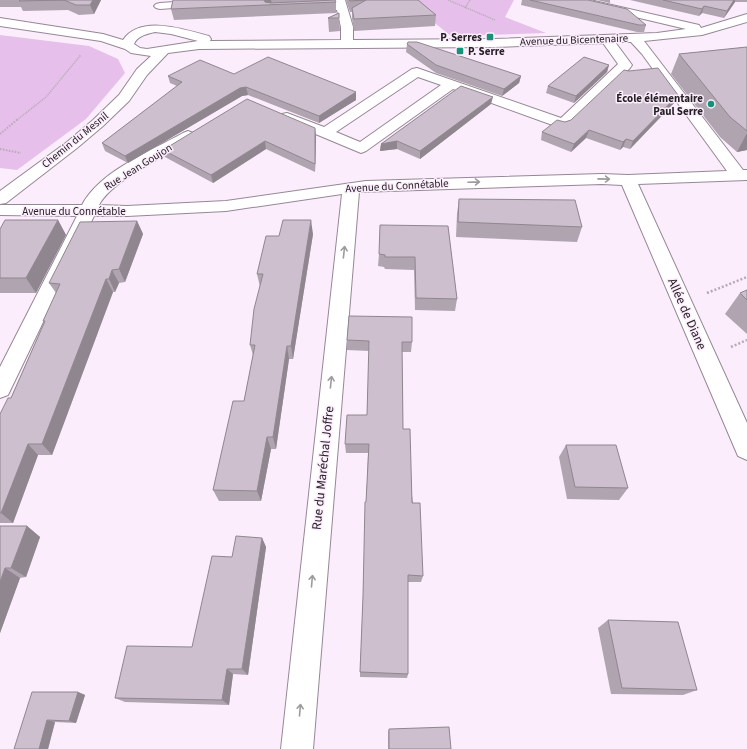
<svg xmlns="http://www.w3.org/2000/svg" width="747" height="749" viewBox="0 0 747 749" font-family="'Source Sans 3',sans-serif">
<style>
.green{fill:#e6bfea}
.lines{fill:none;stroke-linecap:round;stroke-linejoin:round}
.minor-casing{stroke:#958896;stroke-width:2}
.path-far2{stroke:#b5aab5;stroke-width:1.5;stroke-dasharray:1 1;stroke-linecap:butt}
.path-far1{stroke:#b5aab5;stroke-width:2;stroke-dasharray:1.5 1.5;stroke-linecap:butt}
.path{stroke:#b5aab5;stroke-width:2.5;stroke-dasharray:2 2;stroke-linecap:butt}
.minor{fill:#fff;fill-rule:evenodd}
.wall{fill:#b0a4b1}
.shaded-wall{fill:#908690}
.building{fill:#cdbfce;stroke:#908690}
.oneway{stroke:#9d9b9d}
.poi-dot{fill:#169278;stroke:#fbedfc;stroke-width:1.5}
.labels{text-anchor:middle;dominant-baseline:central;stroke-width:3;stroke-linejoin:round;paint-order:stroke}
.far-poi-label{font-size:11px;font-weight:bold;fill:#262126;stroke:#fbedfc;text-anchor:end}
.far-street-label{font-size:11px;fill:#262126;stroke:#fbedfc}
.street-label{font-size:13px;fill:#262126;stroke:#fbedfc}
</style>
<rect width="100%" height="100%" fill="#fbedfc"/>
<!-- green -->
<g class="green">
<path d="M406,0H514L505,17L546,33L451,36Z"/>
<path d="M0,35L89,46L118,59L125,73L86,119L17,170L0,168Z"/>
</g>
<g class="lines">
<defs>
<g id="minor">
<path d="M203,0L207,3L205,5L201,6L160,9L156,8L154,6L156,4L160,3Z"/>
<path d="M333,0H345L353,27V40L493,39L657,33L686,29L572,2L570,0H590L699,25L701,28L747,14V22L702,35L644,41L743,170H747V180L638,184L747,423V460L738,456L735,449L622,185L602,184L359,192L313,749H281L342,194L226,211L127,216H94L8,395L0,398V367L77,216L0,215V205H82C100,171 151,151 183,133L188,131L193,133L196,136L193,139C168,154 112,180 99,205L127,206L226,201L366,181L602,174L628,175L727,171L642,54L631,42H615L632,65L630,68L568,127L563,128L558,127L453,89L366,151L361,153L282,120L280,117L282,114L287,113L324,127L412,69L417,68L561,118L618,64L603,43L493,47L199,49L168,53L147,75L129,101L103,126L77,148L6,203L0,204V191L67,142L93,120L119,95L137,69L151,56L131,53L125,49L101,41L0,26V18L103,34L123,40C141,14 185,30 209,36L211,39L210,41L341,40V27L337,10L306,11L302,10L300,8L302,6L306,5L334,3ZM155,32L171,34L198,41L147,49L140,48L134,44C137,36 147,34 155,32ZM418,77L441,85L360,142L336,132Z"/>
</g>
</defs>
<!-- minor casing -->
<use href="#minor" class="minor-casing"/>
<!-- path-far2 -->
<g class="path-far2">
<path d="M448,0L495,20"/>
<path d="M465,8L470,0"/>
<path d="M17,120L46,97L80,56L79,55"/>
</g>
<!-- path-far1 -->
<g class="path-far1">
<path d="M0,134L18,119"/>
<path d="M0,149L21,153"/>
</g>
<!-- path -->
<g class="path">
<path d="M707,293L747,277"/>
<path d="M731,347L747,340"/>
</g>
<!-- minor -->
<use href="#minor" class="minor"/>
</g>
<!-- wall -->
<g class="wall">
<path d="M0,0H101L94,14L79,15L68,10L23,11L21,7H0Z"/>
<path d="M173,0H332V1L336,2V13L174,20L171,9Z"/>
<path d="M346,0H418L436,15L435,26L354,31L352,19V12H350Z"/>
<path d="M522,0H588L646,25L644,32H637L521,5Z"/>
<path d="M597,0H610V3Z"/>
<path d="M630,0H747V2H735L724,18L702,13L699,16Z"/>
<path d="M339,13L340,31L329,32L328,18Z"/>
<path d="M407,44L521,76L519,83L502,96L436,73L406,52Z"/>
<path d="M747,47V150L737,152L720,137L671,74L679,54Z"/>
<path d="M609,65L607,72L574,103L546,93L548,86Z"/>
<path d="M234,74L356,92V100L319,123L248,95L242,96L128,163L105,151L102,143L177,86L170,83L168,76Z"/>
<path d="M675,102L630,149L623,147L620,150L586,138L571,152L541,140L542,132L565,122Z"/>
<path d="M491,104L420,159L397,149L380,151L381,144Z"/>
<path d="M316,135L315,172L266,149L213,183L165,157L163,150Z"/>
<path d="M459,199L582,227L577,242L456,237L457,214Z"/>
<path d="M58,220L66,235L36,293H0V229Z"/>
<path d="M137,221L143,234L125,282L119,283L115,292H113L52,455H38L13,523H0V414L11,398L44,323L43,321L56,293L49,283Z"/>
<path d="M448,226L457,299L455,311L415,310L414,270L385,269L384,267L378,266L379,254Z"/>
<path d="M313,234L293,359H289L276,449H271L261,501H219L213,490L244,401L253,355L250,345L260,287L257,274L279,236Z"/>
<path d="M747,290V334L725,314L740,293Z"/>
<path d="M347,340L412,342L411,352H402L403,429L423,576L421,582H408V674L407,678L360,677V672L363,596L368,453H346L345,444L367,415L369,351L347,350Z"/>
<path d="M566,445L628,488L619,500L567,499L559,457Z"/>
<path d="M0,526H27L40,537L26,577L20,578L0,633Z"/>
<path d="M262,538L266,547L248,675L233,674L229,705L125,702L115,698L192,647L232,557Z"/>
<path d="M608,620L697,690L683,695L611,694L598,628Z"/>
<path d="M78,692L85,695L76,723L55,722L48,749H14Z"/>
<path d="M389,729L451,749H388V732Z"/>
</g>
<!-- shaded-wall -->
<g class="shaded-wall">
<path d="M93,0H101L94,14L90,5Z"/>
<path d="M263,0H271L272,4L264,5Z"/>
<path d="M734,0H735V2L724,18L727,11Z"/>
<path d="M704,6L702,13L699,16L702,9Z"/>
<path d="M609,65L607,72L574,103L576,96Z"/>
<path d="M521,76L519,83L502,96L504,89Z"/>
<path d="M246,87L248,95L242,96L128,163L125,156L240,88Z"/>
<path d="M356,92V100L319,123V116Z"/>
<path d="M678,95L675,102L630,149L633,141Z"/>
<path d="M493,97L491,104L420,159V151Z"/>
<path d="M315,128L316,135L315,172Z"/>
<path d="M589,130L586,138L571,152L574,144Z"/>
<path d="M747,133V150L737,152Z"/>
<path d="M626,139L623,147L620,150L623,142Z"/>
<path d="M265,141L266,149L213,183L211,175Z"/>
<path d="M397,141V149L380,151L381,144Z"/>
<path d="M58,220L66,235L36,293L26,278Z"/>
<path d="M311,220L313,234L293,359L291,346Z"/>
<path d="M137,221L143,234L125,282L119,269Z"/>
<path d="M112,270L119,283L115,292L109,279Z"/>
<path d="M106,279L113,292L52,455L42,444Z"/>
<path d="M287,346L289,359L276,449L273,437Z"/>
<path d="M267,437L271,449L261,501L257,491Z"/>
<path d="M28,444L38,455L13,523L1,513Z"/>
<path d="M27,526L40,537L26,577L11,568Z"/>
<path d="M262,538L266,547L248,675L242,669Z"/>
<path d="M5,568L20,578L0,633V582Z"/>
<path d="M227,669L233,674L229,705L222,700Z"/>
<path d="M78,692L85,695L76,723L69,721Z"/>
<path d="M47,720L55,722L48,749H39Z"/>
</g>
<!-- building -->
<g class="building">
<path d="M20,0H93L90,5H76L64,0L19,1Z"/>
<path d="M173,0H264L265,2L271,3L335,0L336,2L171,9Z"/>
<path d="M349,0H418L436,15L354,19L352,8L366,0L350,1Z"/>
<path d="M530,0H588L627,9L646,25H639Z"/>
<path d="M663,0H734L727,11L704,6L702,9Z"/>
<path d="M339,13V18H328Z"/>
<path d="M408,42H417L521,76L504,89L436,65L407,44Z"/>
<path d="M747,47V131L730,117L679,54Z"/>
<path d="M268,57L356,92L319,116L246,87L240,88L125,156L102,143L182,82L168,76L200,60L234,74Z"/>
<path d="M584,57L609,65L576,96L548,86Z"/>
<path d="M658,68L678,95L633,141L626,139L623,142L589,130L574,144L542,132L557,120L565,122L571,120L624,70L629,71Z"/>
<path d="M461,86L493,97L420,151L397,141L381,144Z"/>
<path d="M247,99L315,128V164L265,141L211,175L163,150Z"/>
<path d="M459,199L575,200L582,227L458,222Z"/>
<path d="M5,220H58L26,278H0V229Z"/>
<path d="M283,220H311L291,346H287L273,437H267L257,491L213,490L233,401H244L255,345H250L254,309L263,274H257L266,236H279Z"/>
<path d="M137,221L119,269L112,270L109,279H106L42,444H28L1,513H0V414L8,398H11L45,321H43L60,284L49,283L80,222Z"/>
<path d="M380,225L448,226L457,299L416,298L415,257H385V255L379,254Z"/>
<path d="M747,290V300L740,293Z"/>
<path d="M349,316L412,317V342H402L403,429H410L412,503H420L423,576L408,575V674L360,672L363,596L365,502H366L369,444H345L347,415H367L369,341L347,340Z"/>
<path d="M566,445H616L628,488L575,487Z"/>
<path d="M0,526H27L11,568H5L0,582Z"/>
<path d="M236,536L262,538L242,669H227L222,700L115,698L127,646L192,647L212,556L232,557Z"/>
<path d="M608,620L678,622L697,690L622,688Z"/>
<path d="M32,692H78L69,721L47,720L39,749H14Z"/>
<path d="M449,727L451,749H389V729Z"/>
</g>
<!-- one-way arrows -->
<defs><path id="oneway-shaft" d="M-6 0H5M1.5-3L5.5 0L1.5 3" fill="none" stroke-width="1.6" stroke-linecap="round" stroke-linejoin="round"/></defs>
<g class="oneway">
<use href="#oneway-shaft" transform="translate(604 179) rotate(1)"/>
<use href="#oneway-shaft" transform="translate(474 182) rotate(-2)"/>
<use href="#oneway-shaft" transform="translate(344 252) rotate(-84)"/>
<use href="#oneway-shaft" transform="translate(331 382) rotate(-84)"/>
<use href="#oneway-shaft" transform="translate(312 581) rotate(-85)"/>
<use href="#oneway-shaft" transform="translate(300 710) rotate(-85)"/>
</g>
<!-- markers -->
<g class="poi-dot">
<rect x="486" y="33" width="8" height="8" rx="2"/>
<rect x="456" y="47" width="8" height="8" rx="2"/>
<circle cx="711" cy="104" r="4"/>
</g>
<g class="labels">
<!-- far-poi labels -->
<g class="far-poi-label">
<text x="482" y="37">P. Serres</text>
<text x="468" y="51" text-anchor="start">P. Serre</text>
<text x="703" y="98">École élémentaire<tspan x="703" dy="13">Paul Serre</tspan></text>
</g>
<!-- far-street labels -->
<g class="far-street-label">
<text transform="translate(574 40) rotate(-2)">Avenue du Bicentenaire</text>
<text transform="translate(75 140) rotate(-39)">Chemin du Mesnil</text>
<text transform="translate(138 167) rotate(-32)">Rue Jean Goujon</text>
<text transform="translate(397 186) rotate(-3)">Avenue du Connétable</text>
<text x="74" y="211">Avenue du Connétable</text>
</g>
<!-- street labels -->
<g class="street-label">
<text transform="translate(687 314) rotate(66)">Allée de Diane</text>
<text transform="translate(323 468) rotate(-84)">Rue du Maréchal Joffre</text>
</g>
</g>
</svg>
